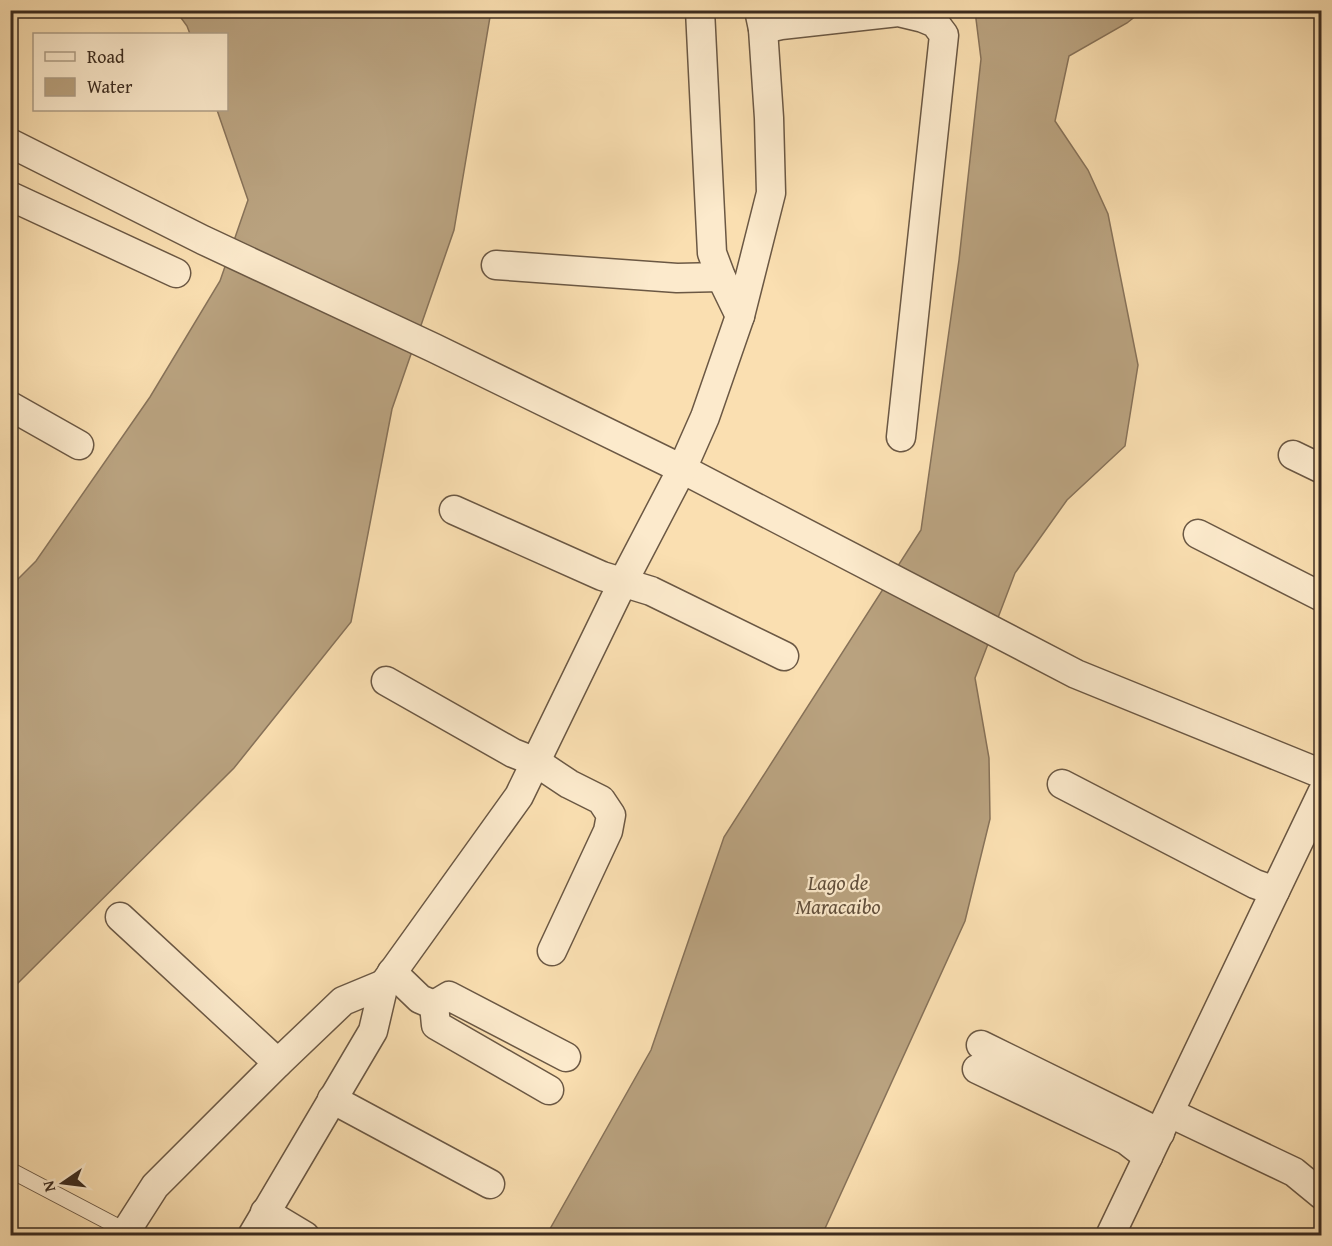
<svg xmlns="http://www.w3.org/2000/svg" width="1332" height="1246" viewBox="0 0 1332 1246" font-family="'Gentium Book Plus',serif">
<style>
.water{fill:#b9a27f;stroke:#877259;stroke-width:1.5}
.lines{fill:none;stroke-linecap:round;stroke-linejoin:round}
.lane-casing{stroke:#6b5844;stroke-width:17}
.street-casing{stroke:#6b5844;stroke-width:31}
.lane{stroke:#fceacc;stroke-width:15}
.street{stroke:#fceacc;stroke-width:28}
.labels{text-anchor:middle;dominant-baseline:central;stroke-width:4.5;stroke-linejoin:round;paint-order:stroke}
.water-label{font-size:21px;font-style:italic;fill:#614f3c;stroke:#fceacc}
</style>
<rect width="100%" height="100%" fill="#fadfb1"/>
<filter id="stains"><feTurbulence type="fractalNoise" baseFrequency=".00333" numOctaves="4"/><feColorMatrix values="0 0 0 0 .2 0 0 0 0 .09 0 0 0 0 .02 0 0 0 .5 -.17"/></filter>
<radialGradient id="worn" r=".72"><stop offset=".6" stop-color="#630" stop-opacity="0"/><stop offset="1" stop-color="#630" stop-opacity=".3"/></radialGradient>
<!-- water -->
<g class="water">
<path d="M176,11H491L454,230L392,409L351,622L234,768L11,990V586L36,561L150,397L220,281L248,200L217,110H226V34H190L187,26Z"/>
<path d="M975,11H1142L1127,23L1069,56L1055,121L1088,170L1108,214L1138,365L1125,446L1067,500L1015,573L975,678L989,758L990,819L965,921L822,1235L546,1236L651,1050L724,837L921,530L959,260L981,59Z"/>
</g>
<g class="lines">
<defs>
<path id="lane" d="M10,1170L126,1231"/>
<g id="street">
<path d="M700,10L712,253L721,277L740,316"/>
<path d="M763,29L781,25L898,12L923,18L935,23L944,35L901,437"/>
<path d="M10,143L203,240L434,348L682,469L1076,674L1322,774"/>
<path d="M10,196L176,273"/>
<path d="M496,265L677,278L721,277"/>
<path d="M10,406L79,445"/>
<path d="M1293,455L1322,469"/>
<path d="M454,510L602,576L651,591L784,656"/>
<path d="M1198,534L1322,597"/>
<path d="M386,681L513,753L536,762L569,784L601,800L611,815L608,831L552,951"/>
<path d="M1062,784L1255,884L1275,891"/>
<path d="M120,917L278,1063"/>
<path d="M392,972L420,999L434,1005"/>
<path d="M981,1045L1160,1133"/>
<path d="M977,1069L1126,1140L1148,1157"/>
<path d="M549,1090L436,1025L434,1005L449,996L566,1057"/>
<path d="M332,1099L490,1184"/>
<path d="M1170,1113L1294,1172L1322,1195"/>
<path d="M265,1212L305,1236"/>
<path d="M123,1236L155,1186L278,1063L343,1001L384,984"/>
<path d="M252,1236L373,1031L384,984L519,796L623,582L682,469L705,417L740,316L771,193L769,118L763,29L759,10"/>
<path d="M1110,1236L1322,793"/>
</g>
</defs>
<!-- lane casing -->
<use href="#lane" class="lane-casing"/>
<!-- street casing -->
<use href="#street" class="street-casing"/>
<!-- lane -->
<use href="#lane" class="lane"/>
<!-- street -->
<use href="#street" class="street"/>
</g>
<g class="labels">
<!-- water labels -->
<g class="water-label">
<text x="838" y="882">Lago de<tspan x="838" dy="24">Maracaibo</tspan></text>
</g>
</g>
<!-- margin -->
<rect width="1332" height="1246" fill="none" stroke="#fadfb1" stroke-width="36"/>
<rect x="12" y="12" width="1308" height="1222" fill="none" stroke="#3b2b1f" stroke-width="3"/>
<rect x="18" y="18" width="1296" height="1210" fill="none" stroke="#3b2b1f" stroke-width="1.5"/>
<!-- legend -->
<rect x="33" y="33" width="195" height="78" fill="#fceacc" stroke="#af9e87" stroke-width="1.5"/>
<rect x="45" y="52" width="30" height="9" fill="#fceacc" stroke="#af9e87" stroke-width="1.5"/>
<text x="87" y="63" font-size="18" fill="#3b2b1f">Road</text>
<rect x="45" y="78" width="30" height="18" fill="#b9a27f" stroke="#af9e87" stroke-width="1.5"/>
<text x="87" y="93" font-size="18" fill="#3b2b1f">Water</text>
<!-- north arrow -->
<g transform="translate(63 1183) rotate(256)" stroke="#fceacc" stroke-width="4.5" paint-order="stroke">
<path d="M0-4.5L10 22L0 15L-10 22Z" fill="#3b2b1f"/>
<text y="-9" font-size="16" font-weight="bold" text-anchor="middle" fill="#3b2b1f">N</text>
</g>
<rect width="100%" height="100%" filter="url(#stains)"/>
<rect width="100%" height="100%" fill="url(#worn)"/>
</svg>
